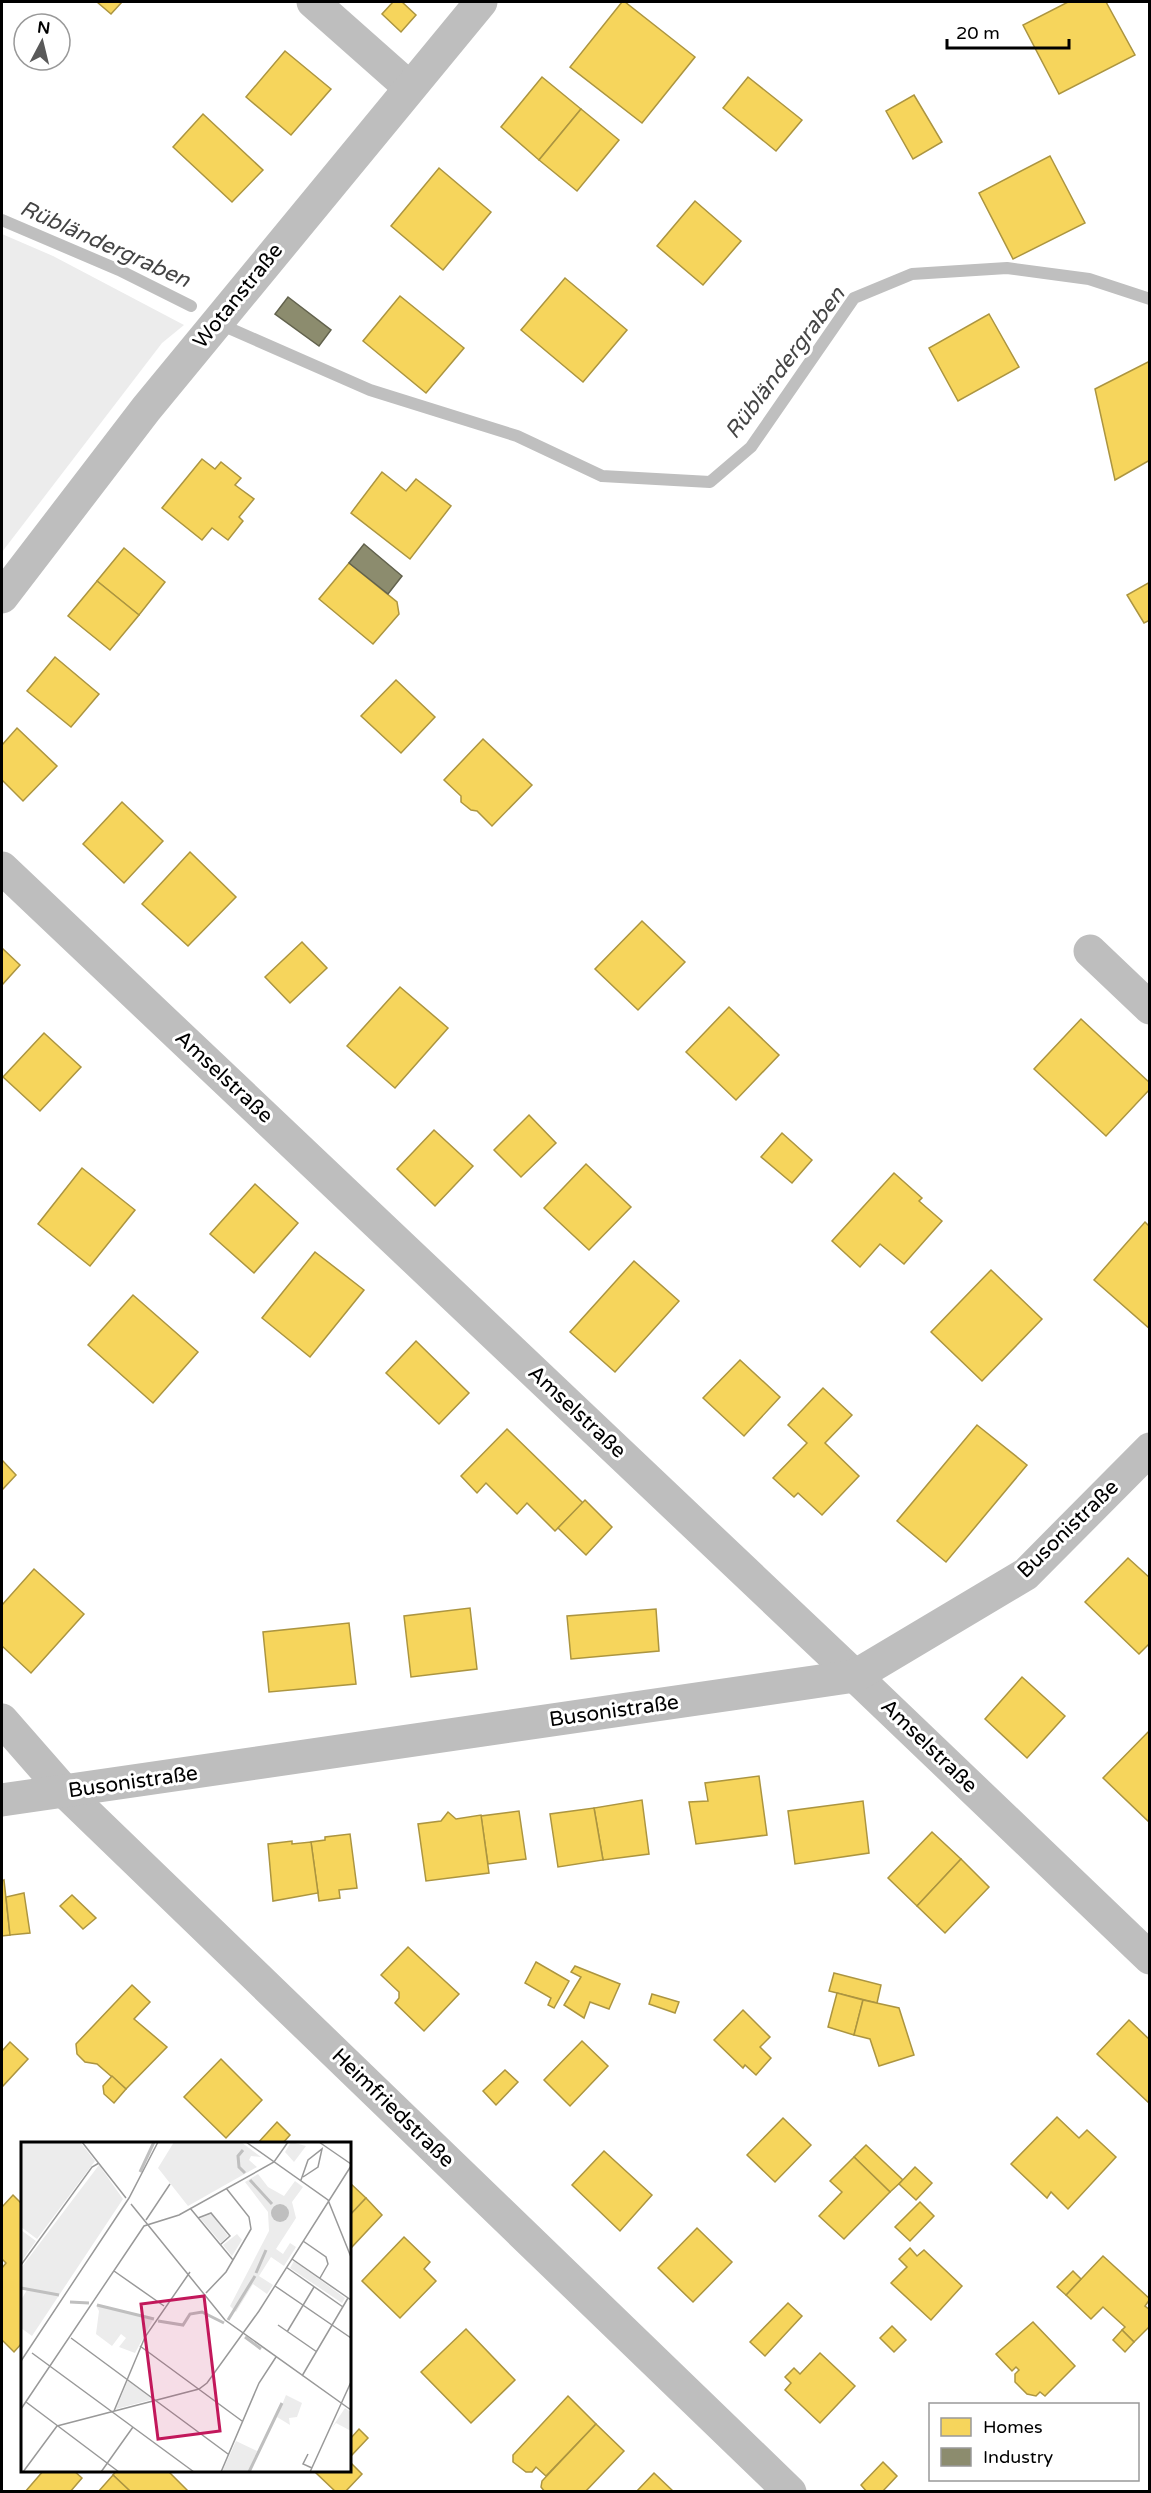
<svg xmlns="http://www.w3.org/2000/svg" width="1151" height="2493" viewBox="0 0 1151 2493" font-family="'Varela Round',sans-serif">
<style>
.green{fill:#ececec}
.homes{fill:#f6d55c;stroke:#ac9540;stroke-width:1.5}
.industry{fill:#8c8c6e;stroke:#62624d;stroke-width:1.5}
.lines{fill:none;stroke-linecap:round;stroke-linejoin:round}
.stream{stroke:#bfbfbf;stroke-width:12}
.minor{stroke:#bebebe;stroke-width:33}
.labels{text-anchor:middle;dominant-baseline:central;stroke-width:6;stroke-linejoin:round;paint-order:stroke}
.street-label{font-size:21px;fill:#000;stroke:#fff}
.water-label{font-size:22px;font-style:italic;fill:#444;stroke:#fff}
.inset-river{fill:none;stroke:#bfbfbf;stroke-width:3}
.inset-road{fill:none;stroke:#999;stroke-width:1.5}
.view{fill:#c2185b;fill-opacity:0.15;stroke:#c2185b;stroke-width:3}
.inset-edge{fill:none;stroke:#000;stroke-width:3}
</style>
<rect width="100%" height="100%" fill="#fff"/>
<!-- green -->
<path class="green" d="M2,234L53,256L184,325L162,343L2,552Z"/>
<!-- homes -->
<g class="homes">
<path d="M97,2H122L111,14Z"/>
<path d="M393,2H402L416,15L401,32L382,14Z"/>
<path d="M622,2H625L695,57L642,123L570,67Z"/>
<path d="M1068,2H1106L1135,55L1059,94L1023,25Z"/>
<path d="M285,51L331,89L291,135L246,97Z"/>
<path d="M542,77L581,109L539,160L501,127Z"/>
<path d="M748,77L802,120L776,151L723,108Z"/>
<path d="M914,95L942,142L913,159L886,111Z"/>
<path d="M581,109L619,140L577,191L539,160Z"/>
<path d="M203,114L263,170L232,202L173,147Z"/>
<path d="M1050,156L1085,223L1013,259L979,193Z"/>
<path d="M439,168L491,212L443,270L391,226Z"/>
<path d="M695,201L741,241L703,285L657,246Z"/>
<path d="M565,278L627,330L583,382L521,330Z"/>
<path d="M400,296L464,348L426,393L363,341Z"/>
<path d="M989,314L1019,367L958,401L929,348Z"/>
<path d="M1150,361V460L1115,480L1095,389Z"/>
<path d="M202,459L215,469L221,462L241,478L235,485L254,499L239,517L243,521L228,540L212,528L202,540L162,508Z"/>
<path d="M382,472L406,491L416,479L451,506L410,559L351,513Z"/>
<path d="M124,548L165,582L139,615L97,581Z"/>
<path d="M349,563L397,602L399,614L373,644L319,599Z"/>
<path d="M97,581L139,615L110,650L68,616Z"/>
<path d="M1150,582V620L1144,623L1127,595Z"/>
<path d="M55,657L99,694L71,727L27,691Z"/>
<path d="M396,680L435,717L401,753L361,716Z"/>
<path d="M17,728L57,766L23,801L2,780V745Z"/>
<path d="M483,739L532,785L492,826L477,811L471,810L461,802V796L444,780Z"/>
<path d="M122,802L163,841L124,883L83,844Z"/>
<path d="M190,852L236,897L188,946L142,904Z"/>
<path d="M642,921L685,962L638,1010L595,969Z"/>
<path d="M302,942L327,968L290,1003L265,977Z"/>
<path d="M2,948L20,965L2,985Z"/>
<path d="M400,987L448,1028L395,1088L347,1046Z"/>
<path d="M729,1007L779,1055L736,1100L686,1052Z"/>
<path d="M1081,1019L1150,1083V1089L1106,1136L1034,1069Z"/>
<path d="M44,1033L81,1067L40,1111L3,1077Z"/>
<path d="M529,1115L556,1143L521,1177L494,1150Z"/>
<path d="M434,1130L473,1166L435,1206L397,1169Z"/>
<path d="M782,1133L812,1160L792,1183L761,1157Z"/>
<path d="M586,1164L631,1207L589,1250L544,1208Z"/>
<path d="M82,1168L135,1210L90,1266L38,1224Z"/>
<path d="M894,1173L922,1198L919,1201L942,1221L904,1264L880,1244L860,1267L832,1241Z"/>
<path d="M255,1184L298,1223L254,1273L210,1234Z"/>
<path d="M1145,1222L1150,1227V1329L1094,1280Z"/>
<path d="M315,1252L364,1290L310,1357L262,1318Z"/>
<path d="M634,1261L679,1301L615,1372L570,1332Z"/>
<path d="M991,1270L1042,1319L982,1381L931,1332Z"/>
<path d="M133,1295L198,1352L153,1403L88,1345Z"/>
<path d="M416,1341L469,1393L439,1424L386,1373Z"/>
<path d="M740,1360L780,1397L744,1436L703,1398Z"/>
<path d="M823,1388L852,1415L825,1443L859,1476L822,1515L798,1493L794,1497L773,1478L807,1443L788,1425Z"/>
<path d="M977,1425L1027,1465L946,1562L897,1521Z"/>
<path d="M507,1429L583,1503L555,1531L527,1503L517,1514L486,1483L477,1493L461,1476Z"/>
<path d="M2,1460L16,1475L2,1490Z"/>
<path d="M585,1500L612,1527L586,1555L558,1528Z"/>
<path d="M1128,1558L1150,1578V1643L1139,1654L1085,1602Z"/>
<path d="M34,1569L84,1614L31,1673L2,1646V1605Z"/>
<path d="M470,1608L477,1669L411,1677L404,1616Z"/>
<path d="M656,1609L659,1651L571,1659L567,1616Z"/>
<path d="M349,1623L356,1684L269,1692L263,1632Z"/>
<path d="M1022,1677L1065,1716L1027,1758L985,1719Z"/>
<path d="M1150,1730V1820L1148,1821L1103,1778Z"/>
<path d="M759,1776L767,1835L696,1844L689,1802L708,1801L705,1783Z"/>
<path d="M642,1800L649,1854L603,1860L594,1808Z"/>
<path d="M863,1801L869,1853L795,1864L788,1811Z"/>
<path d="M594,1808L603,1860L558,1867L550,1814Z"/>
<path d="M519,1811L526,1859L488,1864L481,1816Z"/>
<path d="M448,1812L456,1819L481,1815L489,1873L426,1881L418,1824L441,1821Z"/>
<path d="M932,1832L961,1859L917,1906L888,1878Z"/>
<path d="M350,1834L357,1888L339,1890L340,1898L319,1901L311,1842L325,1840V1837Z"/>
<path d="M292,1841V1844L311,1842L318,1893L273,1901L268,1844Z"/>
<path d="M961,1859L989,1887L945,1933L917,1906Z"/>
<path d="M4,1880L10,1935L2,1936V1881Z"/>
<path d="M24,1893L30,1933L10,1935L6,1897Z"/>
<path d="M72,1895L96,1918L83,1929L60,1906Z"/>
<path d="M408,1947L459,1994L424,2031L395,2003L399,1998V1992L381,1975Z"/>
<path d="M536,1962L569,1981L554,2008L548,2005L551,1998L525,1983Z"/>
<path d="M575,1966L620,1984L609,2009L590,2002L584,2018L564,2005L581,1977L571,1972Z"/>
<path d="M834,1973L881,1985L877,2003L829,1991Z"/>
<path d="M132,1985L150,2002L134,2019L167,2047L126,2089L97,2064L85,2062L77,2054L76,2044Z"/>
<path d="M837,1993L863,2000L854,2035L828,2027Z"/>
<path d="M652,1994L679,2002L675,2013L649,2004Z"/>
<path d="M863,2000L899,2008L914,2055L879,2066L870,2039L854,2035Z"/>
<path d="M743,2010L770,2037L760,2047L771,2058L756,2075L745,2065L743,2068L714,2040Z"/>
<path d="M1129,2020L1150,2040V2104L1097,2054Z"/>
<path d="M582,2041L608,2066L570,2106L544,2080Z"/>
<path d="M10,2042L28,2059L2,2087V2051Z"/>
<path d="M221,2059L262,2100L226,2138L184,2097Z"/>
<path d="M505,2070L518,2082L496,2105L483,2091Z"/>
<path d="M112,2076L126,2089L114,2103L104,2094L103,2086Z"/>
<path d="M1057,2117L1079,2138L1087,2130L1116,2157L1068,2209L1051,2192L1047,2198L1011,2164Z"/>
<path d="M783,2118L811,2145L775,2182L747,2155Z"/>
<path d="M277,2122L290,2135L282,2144H257Z"/>
<path d="M866,2145L903,2180L890,2192L854,2157Z"/>
<path d="M604,2151L652,2195L620,2231L572,2185Z"/>
<path d="M854,2157L890,2192L844,2239L819,2216L842,2192L830,2181Z"/>
<path d="M915,2167L932,2183L916,2200L899,2184Z"/>
<path d="M350,2183L366,2198L350,2215Z"/>
<path d="M13,2195L22,2204V2343L14,2352L2,2340V2268L6,2263L2,2259V2207Z"/>
<path d="M366,2198L382,2215L350,2249V2215Z"/>
<path d="M920,2202L934,2216L910,2241L895,2227Z"/>
<path d="M697,2228L732,2262L693,2302L658,2268Z"/>
<path d="M404,2237L430,2262L424,2269L436,2281L400,2318L362,2281Z"/>
<path d="M910,2248L917,2256L924,2250L962,2286L931,2320L891,2283L907,2267L899,2259Z"/>
<path d="M1103,2256L1150,2299L1145,2306L1150,2310V2326L1134,2342L1122,2330L1125,2327L1103,2307L1091,2319L1066,2295Z"/>
<path d="M1073,2271L1081,2279L1066,2295L1057,2287Z"/>
<path d="M788,2303L802,2316L765,2356L750,2342Z"/>
<path d="M1033,2322L1075,2366L1045,2396L1040,2392L1036,2396L1027,2394L1015,2382V2374L1019,2370L1016,2367L1012,2371L996,2354Z"/>
<path d="M892,2326L906,2340L894,2352L880,2338Z"/>
<path d="M466,2329L515,2380L471,2423L421,2372Z"/>
<path d="M1122,2330L1134,2342L1125,2352L1113,2340Z"/>
<path d="M820,2353L855,2386L820,2423L785,2390L791,2383L785,2377L794,2368L800,2374Z"/>
<path d="M568,2396L596,2424L546,2476L536,2467L532,2472H526L513,2462V2455Z"/>
<path d="M596,2424L624,2451L585,2492H545L541,2487L542,2481Z"/>
<path d="M359,2429L368,2438L350,2457V2439Z"/>
<path d="M350,2462L362,2474L345,2492H336L316,2473L319,2470H350Z"/>
<path d="M883,2462L897,2476L882,2492H867L861,2485Z"/>
<path d="M44,2470H73L82,2478L70,2492H25Z"/>
<path d="M117,2470H167L189,2492H131L113,2475Z"/>
<path d="M654,2473L674,2492H636Z"/>
<path d="M113,2475L131,2492H98Z"/>
</g>
<!-- industry -->
<g class="industry">
<path d="M288,297L331,330L319,346L275,314Z"/>
<path d="M364,544L402,576L388,594L349,563Z"/>
</g>
<g class="lines">
<!-- stream -->
<g class="stream">
<path d="M2,220L119,270L191,306"/>
<path d="M231,329L370,390L517,436L602,476L710,482L751,447L854,298L912,274L1007,268L1089,279L1150,299"/>
</g>
<!-- minor -->
<g class="minor">
<path d="M313,2L409,87"/>
<path d="M2,597L146,409L481,2"/>
<path d="M2,868L855,1676L1150,1958"/>
<path d="M1090,951L1150,1008"/>
<path d="M2,1720L65,1792L790,2492"/>
<path d="M2,1800L855,1676L1026,1574L1150,1449"/>
</g>
</g>
<g class="labels">
<!-- street labels -->
<g class="street-label">
<text transform="translate(238 296) rotate(-51)">Wotanstraße</text>
<text transform="translate(224 1077) rotate(43)">Amselstraße</text>
<text transform="translate(577 1412) rotate(43)">Amselstraße</text>
<text transform="translate(1068 1529) rotate(-44)">Busonistraße</text>
<text transform="translate(614 1711) rotate(-8)">Busonistraße</text>
<text transform="translate(929 1746) rotate(44)">Amselstraße</text>
<text transform="translate(133 1782) rotate(-8)">Busonistraße</text>
<text transform="translate(393 2108) rotate(44)">Heimfriedstraße</text>
</g>
<!-- water labels -->
<g class="water-label">
<text transform="translate(105 244) rotate(24)">Rübländergraben</text>
<text transform="translate(785 363) rotate(-53)">Rübländergraben</text>
</g>
</g>
<!-- overview -->
<g transform="translate(21 2142)">
<rect width="330" height="330" fill="#fff"/>
<path d="M0,0H59L74,19L16,97L0,85ZM153,0H220L240,15L230,14L228,18L236,25L167,64L137,26ZM270,0L285,4L273,20L264,10ZM78,23L102,57L11,194L0,186V158L6,148L0,146V126ZM237,32L247,45L263,54L274,39L282,45L271,60L275,76L255,107L262,112L269,101L275,105L263,124L250,115L238,134L252,143L246,152L232,142L215,170L209,164L248,89L247,70L224,40ZM190,72L207,94L200,101L179,76ZM0,88L15,99L0,120ZM216,92L221,98L211,114L202,103ZM273,119L324,156L321,161L269,126ZM75,163L132,178L114,211L98,205L105,196L100,192L91,204L75,192L78,169ZM107,238L133,257L95,267ZM265,253L281,261L276,275L268,276L269,283L256,275ZM324,266L330,270V289L315,281L310,287ZM215,299L236,309L228,330H201Z" fill="#ececec"/>
<path d="M250 71a9 9 0 1 1 18 0a9 9 0 1 1-18 0Z" fill="#bfbfbf"/>
<path class="inset-river" d="M222,8L217,14L218,25L224,31M119,30L133,0M229,38L251,62M235,131L245,108M0,146L38,153M49,160L68,161M76,163L133,177M207,178L234,134M137,179L162,183L169,172L181,170L203,181M224,195L240,207M228,330L261,261"/>
<path class="inset-road" d="M61,0L105,56M225,0L307,58L330,115M298,0L330,22M280,38L287,18L301,7L297,25L282,35M110,62L204,178L330,268M169,66L212,118M177,76L190,71L209,94L199,103M125,78L149,42M282,99L305,115L307,122L299,136M271,117L330,158M0,123L71,25L78,21M265,125L322,165M93,129L143,164M254,144L330,196M185,151L205,130L230,87L228,75L205,46M257,183L296,210M266,190L293,145M50,196L207,312M119,204L221,279M11,211L173,330M0,219L108,56L137,0M281,234L327,156M5,260L98,330M0,267L123,84L158,73L253,20L267,0M93,269L124,195L169,130M36,284L178,247L186,241L238,169L330,24M287,312L282,322L291,326M2,330L36,284M80,330L112,285M200,330L238,241L255,215M289,330L330,240"/>
<path class="view" d="M183,154L199,289L137,297L120,162Z"/>
<rect width="330" height="330" class="inset-edge"/>
</g>
<!-- border -->
<rect width="1151" height="2493" fill="none" stroke="#000000" stroke-width="6"/>
<!-- legend -->
<rect x="929" y="2403" width="210" height="78" fill="#ffffff" stroke="#999999" stroke-width="1.5"/>
<rect x="941" y="2418" width="30" height="18" fill="#f6d55c" stroke="#999999" stroke-width="1.5"/>
<text x="983" y="2433" font-size="18" fill="#000000">Homes</text>
<rect x="941" y="2448" width="30" height="18" fill="#8c8c6e" stroke="#999999" stroke-width="1.5"/>
<text x="983" y="2463" font-size="18" fill="#000000">Industry</text>
<!-- north arrow -->
<g transform="translate(42 42) rotate(7)"><circle r="28" fill="#ffffff" stroke="#999999" stroke-width="1.5"/>
<path d="M0-4.5L10 22L0 15L-10 22Z" fill="#595959"/>
<text y="-9" font-size="16" font-weight="bold" text-anchor="middle" fill="#000000">N</text>
</g>
<!-- scale -->
<path d="M947 39v9h122v-9" fill="none" stroke="#000000" stroke-width="3"/>
<text x="956" y="39" font-size="18" fill="#000000" stroke="#ffffff" stroke-width="4.5" paint-order="stroke">20 m</text>
</svg>
